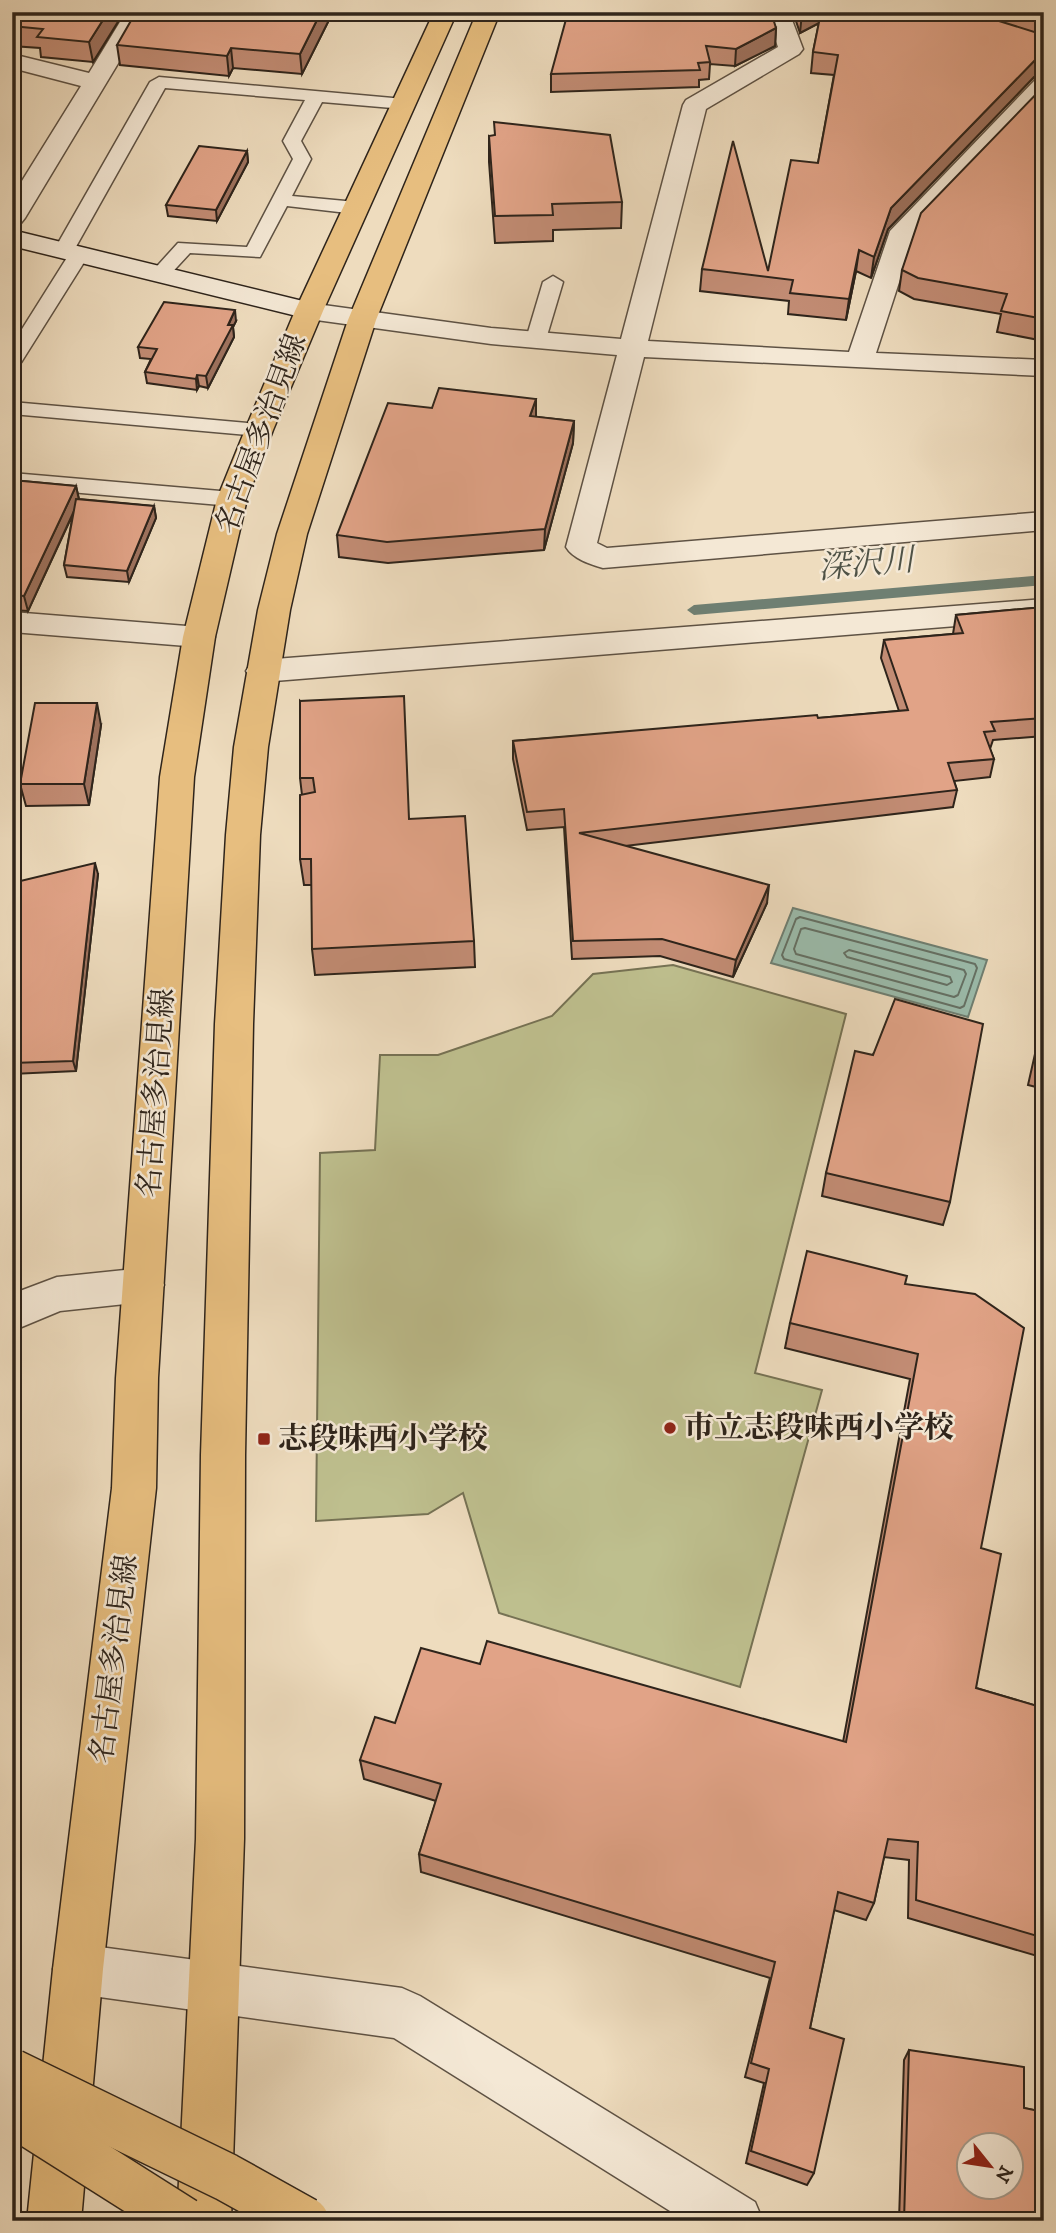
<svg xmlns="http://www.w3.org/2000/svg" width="1056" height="2233" viewBox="0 0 1056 2233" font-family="'IM FELL DW Pica','Noto Serif JP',serif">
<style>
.green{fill:#bebf8e;stroke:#767254;stroke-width:2}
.water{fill:#9bbcac;stroke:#6f7f72;stroke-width:2}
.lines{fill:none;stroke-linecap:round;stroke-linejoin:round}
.shore{stroke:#647064;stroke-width:2}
.stream{fill:#6f7f72;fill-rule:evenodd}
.lane-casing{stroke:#5e5244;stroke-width:3}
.street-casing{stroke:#5e5244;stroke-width:3}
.secondary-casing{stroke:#2e241b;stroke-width:3}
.primary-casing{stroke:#2e241b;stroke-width:3}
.lane{fill:#f4e8d5;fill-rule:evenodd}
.street{fill:#f4e8d5;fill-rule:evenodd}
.secondary{fill:#f4e8d5;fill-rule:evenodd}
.primary{fill:#e7be7f;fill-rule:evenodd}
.highway-bridge-casing{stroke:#2e241b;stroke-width:50;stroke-linecap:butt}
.highway-bridge{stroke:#e7be7f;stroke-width:47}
.wall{fill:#c28c74;stroke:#2e241b;stroke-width:2}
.shaded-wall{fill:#9e725e;stroke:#2e241b;stroke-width:2}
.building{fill:#e1a387;stroke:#2e241b;stroke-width:2;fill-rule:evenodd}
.poi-dot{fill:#8f2418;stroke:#f4e8d5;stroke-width:2.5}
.labels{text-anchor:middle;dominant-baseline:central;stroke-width:5;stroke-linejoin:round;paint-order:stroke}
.street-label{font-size:30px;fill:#2e241b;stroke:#f4e8d5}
.poi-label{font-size:30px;font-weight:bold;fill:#2e241b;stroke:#f4e8d5;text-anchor:start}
.water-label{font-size:32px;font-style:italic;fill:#4f5246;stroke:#f4e8d5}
</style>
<rect width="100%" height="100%" fill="#eedcbe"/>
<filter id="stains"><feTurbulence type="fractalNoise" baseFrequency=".00286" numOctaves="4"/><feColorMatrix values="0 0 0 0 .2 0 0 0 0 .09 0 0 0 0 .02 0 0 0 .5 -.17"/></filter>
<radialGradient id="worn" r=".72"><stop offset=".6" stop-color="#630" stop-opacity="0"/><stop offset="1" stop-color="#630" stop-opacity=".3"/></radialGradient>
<!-- green -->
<path class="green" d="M673,965L846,1014L755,1373L822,1390L740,1687L499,1613L463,1493L428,1514L316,1521L320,1153L375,1150L380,1055H438L552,1016L593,974Z"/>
<!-- water -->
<path class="water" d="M793,908L987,960L968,1017L771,963Z"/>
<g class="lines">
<!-- shore -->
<g class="shore">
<path d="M800,917L975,964L977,968L964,1006L960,1008L784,959L782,955L796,919Z"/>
<path d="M805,928L964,970L966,974L958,995L954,997L796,954L794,949L801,929Z"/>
<path d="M849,950L950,977L952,982L947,985L847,957L844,953Z"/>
</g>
<!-- stream -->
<path class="stream" d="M1044,575V585L694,615L687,610L694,605Z"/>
<defs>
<g id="lane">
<path d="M159,77L404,99L413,104L404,109L322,102L301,141L311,159L292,196L356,202L365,208L363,212L356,214L287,206L260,257L190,253L166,279L159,281L149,275L178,243L247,247L293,159L283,141L305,100L165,88L73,252H85L88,256L22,361L19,365L12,367V345L68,256H56L53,252L150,82Z"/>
<path d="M553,276L563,282L546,339L543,343H529L526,339L543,282Z"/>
<path d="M12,402L259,424L266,426L270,430L266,434L259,436L12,414Z"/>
<path d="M12,473L232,492L240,494L243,499L240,504L232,506L12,487Z"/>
</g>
<g id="street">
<path d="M126,12H149L25,218L21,223L12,226V197L81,86L12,68V54L89,73Z"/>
<path d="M766,12H789L803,49L799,54L706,109L648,341L849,352L890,231L1036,79L1044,77V98L915,233L876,353L1044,360V376L644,357L597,543L607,548L1044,512V530L603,568C590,564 573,559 566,547L617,355L491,344L309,319L299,317L295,311L299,305L309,303L491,328L621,339L683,105L686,100L778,47Z"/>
<path d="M1044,599V619L262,682L251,679L246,671L251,663L262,660Z"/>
<path d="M12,612L199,627L210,630L215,637L210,644L199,647L12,632Z"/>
<path d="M144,1268L158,1273L164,1285L158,1297L144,1302L60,1311L12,1331V1294L57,1277Z"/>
<path d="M78,1944L402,1988L420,1996L755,2202L763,2221H686L394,2038L78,1994L60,1987L53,1969L60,1951Z"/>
</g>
<path id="secondary" d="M12,230L319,305L323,311L319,317L309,319L12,246Z"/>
<g id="primary">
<path d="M434,12H457L323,311L273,430L247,499L215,637L194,777L158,1378L156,1488L103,1969L81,2221H27L53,1969L112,1488L116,1378L160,777L183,637L217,499L245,430L295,311Z"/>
<path d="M477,12H500L376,320L307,534L290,610L268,747L260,835L253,1024L245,1455L244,1839L231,2221H177L196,1839L201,1455L215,1024L226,835L234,747L258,610L277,534L348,320Z"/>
</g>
</defs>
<!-- lane casing -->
<use href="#lane" class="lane-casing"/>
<!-- street casing -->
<use href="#street" class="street-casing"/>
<!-- secondary casing -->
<use href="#secondary" class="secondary-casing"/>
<!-- primary casing -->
<use href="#primary" class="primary-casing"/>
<!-- lane -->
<use href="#lane" class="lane"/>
<!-- street -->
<use href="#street" class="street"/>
<!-- secondary -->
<use href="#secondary" class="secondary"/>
<!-- primary -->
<use href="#primary" class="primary"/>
<defs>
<g id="highway-bridge">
<path d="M12,2073L226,2177L305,2221"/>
<path d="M12,2112L184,2221"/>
</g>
</defs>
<!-- highway-bridge casing -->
<use href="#highway-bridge" class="highway-bridge-casing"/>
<!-- highway-bridge -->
<use href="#highway-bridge" class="highway-bridge"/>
</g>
<!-- wall -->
<g class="wall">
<path d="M12,12H124L93,62L41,57L40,48L12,46Z"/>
<path d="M333,12L302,74L233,68L229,76L120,65L117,45Z"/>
<path d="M793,12H1044V75L1034,77L888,229L871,278L856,271L846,320L788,314L789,301L700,291L702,269L768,271L818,163L834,75L811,73L813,52L819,23L800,33Z"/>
<path d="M776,28L775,46L735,66L710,64L709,79L699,80V87L551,92V74Z"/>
<path d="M1044,86V341L997,332L1001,314L914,299L899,291L902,270Z"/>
<path d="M489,136L622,202L621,228L553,230V241L495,243L489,162Z"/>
<path d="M247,151L248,162L217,221L168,216L166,205Z"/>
<path d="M236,321L233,327L234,337L208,388L199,386L197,390L147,383L145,372L151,359L140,358L138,347Z"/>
<path d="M536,399V417L574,421L573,443L544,550L388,563L339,557L337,535L432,408Z"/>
<path d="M12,480L76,486L79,499L154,506L156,518L129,582L67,577L64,565L73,514L28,611L12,610Z"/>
<path d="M1044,607V736L993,740L990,749L994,759L990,777L954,781L957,790L953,807L625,846L767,903L733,977L660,956L572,959L564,827L527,830L513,759V741L818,718L899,711L881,658L884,640L953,634L956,615Z"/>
<path d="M300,701L409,819L474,941L475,967L315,975L312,949V885H304L300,859L302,795L300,778Z"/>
<path d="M101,725L89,805L26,806L20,784Z"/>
<path d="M98,874L76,1071L12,1074V883Z"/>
<path d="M1044,1014V1089L1028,1085Z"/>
<path d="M873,1055L950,1202L943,1225L822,1196L826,1173Z"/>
<path d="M905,1284L981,1548L976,1688L1044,1708V1958L908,1918L909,1860L884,1857L874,1903L866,1920L834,1910L810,2028L814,2173L807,2185L746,2163L764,2083L745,2077L770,1978L421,1872L419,1854L436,1801L364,1779L360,1760L395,1723L480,1664L843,1742L910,1379L785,1348L790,1323Z"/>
<path d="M909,2050L1024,2108L1044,2112V2221H899L904,2060Z"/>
</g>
<!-- shaded-wall -->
<g class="shaded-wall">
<path d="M108,12H124L93,62L89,42Z"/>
<path d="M321,12H333L302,74L300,54Z"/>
<path d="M822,12L821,22L800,33L802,13Z"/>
<path d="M776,28L775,46L735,66L736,49Z"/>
<path d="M231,48L233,68L229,76L227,56Z"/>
<path d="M1044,56V75L1034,77L888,229L871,278L874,257L891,208L1038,57Z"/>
<path d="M247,151L248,162L217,221L216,210Z"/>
<path d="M859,250L856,271L846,320L849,299Z"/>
<path d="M235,310L236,321L233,327L234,337L208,388L206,376Z"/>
<path d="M197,375L199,386L197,390L196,379Z"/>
<path d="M536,399V421L530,416Z"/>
<path d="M574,421L573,443L544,550L545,529Z"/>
<path d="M76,486L79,500L28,611L24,596Z"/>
<path d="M154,506L156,518L129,582L127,571Z"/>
<path d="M13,620L16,635L12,644V621Z"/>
<path d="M97,703L101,725L89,805L84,784Z"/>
<path d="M95,863L98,874L76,1071L73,1061Z"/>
<path d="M769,885L767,903L733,977L736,960Z"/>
</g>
<!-- building -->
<g class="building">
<path d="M12,12H108L89,42L37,37L43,29L12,26Z"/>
<path d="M136,12H321L300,54L231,48L227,56L117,45Z"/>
<path d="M568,12H771L776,28L736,49L706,46L710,62L698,63L700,70L551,74Z"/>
<path d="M821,12H970L1044,35V56L1038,57L891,208L874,257L859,250L849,299L790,293L793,280L702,269L733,141L768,271L791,160L818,163L838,55L813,52Z"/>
<path d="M1033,12H1044V16Z"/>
<path d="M1044,86V319L1001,311L1007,294L918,278L902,270L921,213Z"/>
<path d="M494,122L610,135L622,202L552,204L553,215L495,216L489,136L495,135Z"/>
<path d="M199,146L247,151L216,210L166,205Z"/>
<path d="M164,302L235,310L228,325H233L206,376L197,375L196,379L145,372L157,349L138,347Z"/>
<path d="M439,388L536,399L530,416L574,421L545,529L387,542L337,535L388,403L432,408Z"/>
<path d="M12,480L76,486L24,596L12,595Z"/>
<path d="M76,499L154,506L127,571L64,565Z"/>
<path d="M1044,607V718L991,722L995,731L984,732L994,759L948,763L957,790L579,833L769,885L736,960L662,939L573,941L564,809L527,812L513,741L817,715L818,718L908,710L884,640L963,633L956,615Z"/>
<path d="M404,696L409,819L465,816L474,941L312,949L311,859H300V795L315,792L313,778H300V701Z"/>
<path d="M35,703H97L84,784H20Z"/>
<path d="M95,863L73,1061L12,1063V883Z"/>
<path d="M895,999L983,1024L950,1202L826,1173L855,1051L873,1055Z"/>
<path d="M1044,1021V1065L1035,1062Z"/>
<path d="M807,1251L907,1276L905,1284L975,1294L1024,1328L981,1548L1001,1554L976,1688L1044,1708V1938L916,1900L918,1842L888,1839L874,1903L838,1892L810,2028L844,2039L814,2173L751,2151L769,2069L751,2063L775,1962L419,1854L441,1784L360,1760L375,1717L395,1723L421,1648L480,1664L487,1641L846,1742L918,1354L790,1323Z"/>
<path d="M909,2050L1024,2067V2108L1044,2112V2217L1025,2213V2221H904ZM969,2146H1011V2188H969Z"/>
</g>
<!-- markers -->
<g class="poi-dot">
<circle cx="670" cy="1428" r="7"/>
<rect x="257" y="1432" width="14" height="14" rx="3.5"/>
</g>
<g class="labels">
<!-- street labels -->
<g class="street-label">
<text transform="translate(262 434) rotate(-70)">名古屋多治見線</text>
<text transform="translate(157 1093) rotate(-86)">名古屋多治見線</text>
<text transform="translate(115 1659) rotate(-83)">名古屋多治見線</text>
</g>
<!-- poi labels -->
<g class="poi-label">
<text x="684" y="1428">市立志段味西小学校</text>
<text x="278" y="1439">志段味西小学校</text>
</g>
<!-- water labels -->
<g class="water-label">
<text transform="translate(866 565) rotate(-5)">深沢川</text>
</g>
</g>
<!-- margin -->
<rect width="1056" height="2233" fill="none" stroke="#eedcbe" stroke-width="42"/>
<rect x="14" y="14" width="1028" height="2205" fill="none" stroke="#2e241b" stroke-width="3.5"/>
<rect x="21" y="21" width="1014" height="2191" fill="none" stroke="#2e241b" stroke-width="2"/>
<!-- north arrow -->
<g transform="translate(990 2166) rotate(120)"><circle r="33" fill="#f4e8d5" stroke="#a59a8b" stroke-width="2"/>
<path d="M0-5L12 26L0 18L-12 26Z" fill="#8f2418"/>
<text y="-10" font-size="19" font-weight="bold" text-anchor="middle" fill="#2e241b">N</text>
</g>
<rect width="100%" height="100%" filter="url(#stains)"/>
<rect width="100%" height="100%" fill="url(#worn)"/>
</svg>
